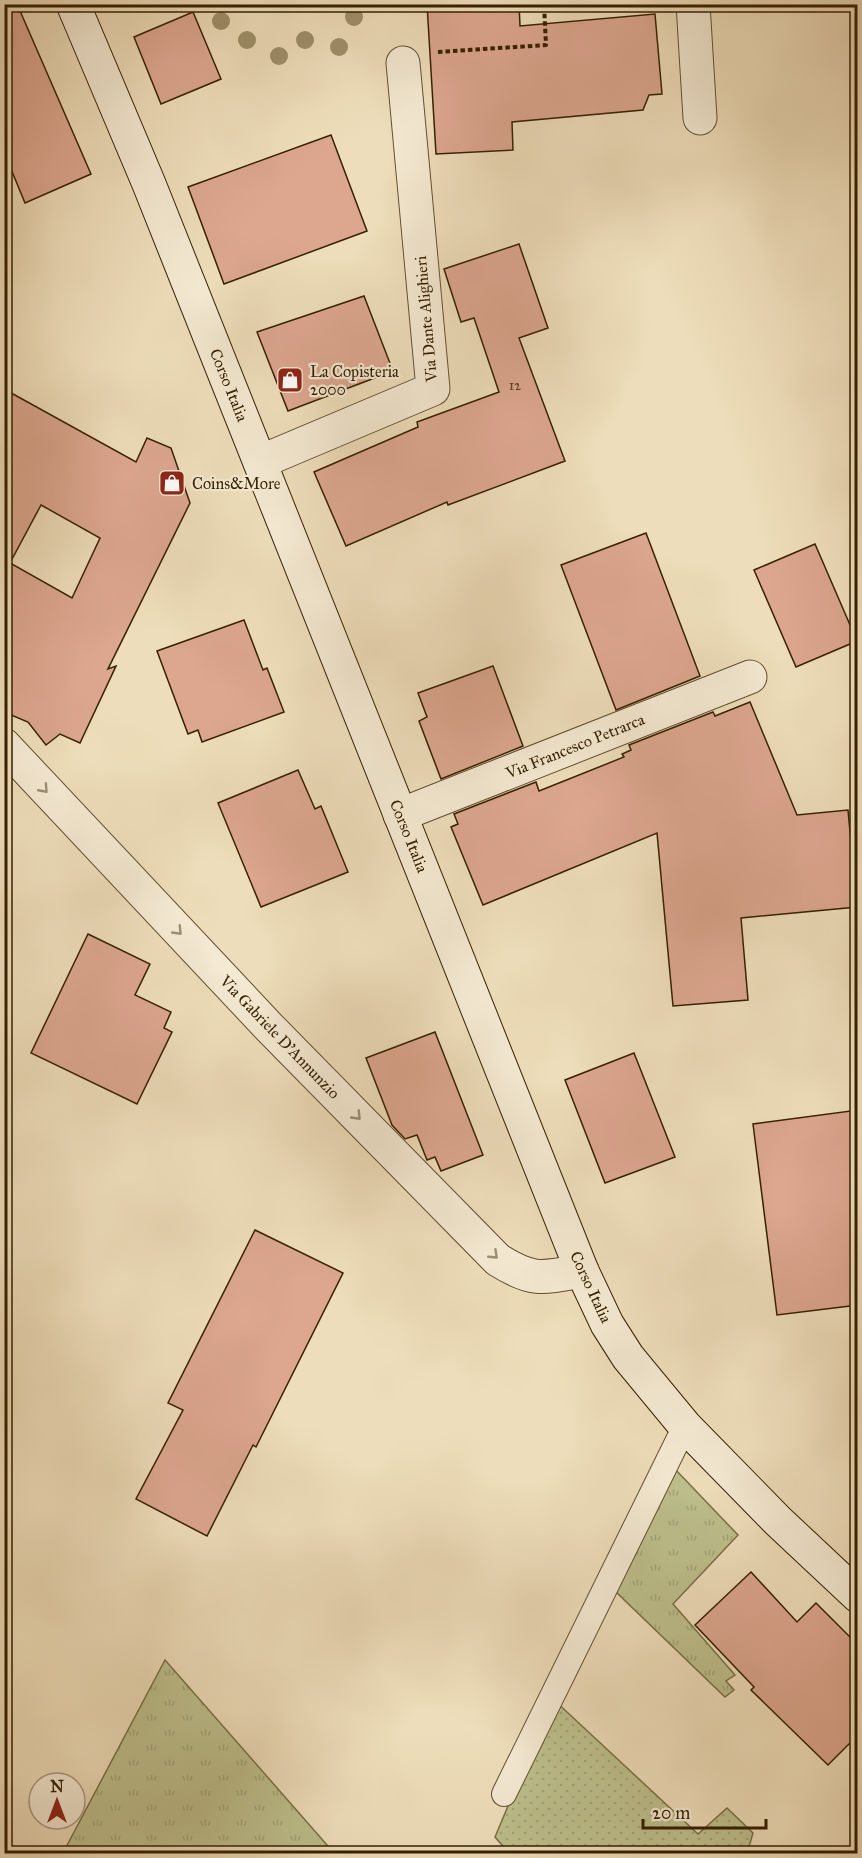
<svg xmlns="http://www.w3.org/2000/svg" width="862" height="1858" viewBox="0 0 862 1858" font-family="'IM FELL Great Primer',serif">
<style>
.grass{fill:url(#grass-tufts);stroke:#797046;stroke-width:1.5}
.garden{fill:url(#garden-dots);stroke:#797046;stroke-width:1.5}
.building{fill:#dca68f;stroke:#352001;stroke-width:1.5;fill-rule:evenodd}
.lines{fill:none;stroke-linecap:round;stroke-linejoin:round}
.lane-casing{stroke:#634f2f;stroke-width:26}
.street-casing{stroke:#634f2f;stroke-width:35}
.secondary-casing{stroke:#352001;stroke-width:35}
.path{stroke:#352001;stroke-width:4;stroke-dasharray:4.5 3;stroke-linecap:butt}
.lane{stroke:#f4e9d2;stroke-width:24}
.street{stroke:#f4e9d2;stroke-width:33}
.secondary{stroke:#f4e9d2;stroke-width:33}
.tree{fill:#9f8f6b}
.oneway{stroke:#9e8f74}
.labels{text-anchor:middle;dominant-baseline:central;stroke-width:4.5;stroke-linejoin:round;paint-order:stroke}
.number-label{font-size:14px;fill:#5f4224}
.street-label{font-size:16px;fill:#352001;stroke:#f4e9d2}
.poi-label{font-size:16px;fill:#352001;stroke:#f4e9d2;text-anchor:start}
</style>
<defs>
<pattern id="grass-tufts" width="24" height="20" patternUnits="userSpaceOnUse" patternTransform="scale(1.5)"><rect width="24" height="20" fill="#bdbf8c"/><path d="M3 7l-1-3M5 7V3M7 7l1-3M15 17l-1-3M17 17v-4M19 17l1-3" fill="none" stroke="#a3a477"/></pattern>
<pattern id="garden-dots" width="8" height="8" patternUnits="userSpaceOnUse" patternTransform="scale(1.5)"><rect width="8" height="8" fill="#bdbf8c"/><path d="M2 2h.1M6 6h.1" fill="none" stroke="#a3a477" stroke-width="1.8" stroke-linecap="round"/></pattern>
</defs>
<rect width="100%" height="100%" fill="#eeddba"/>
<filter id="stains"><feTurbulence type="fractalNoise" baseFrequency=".00333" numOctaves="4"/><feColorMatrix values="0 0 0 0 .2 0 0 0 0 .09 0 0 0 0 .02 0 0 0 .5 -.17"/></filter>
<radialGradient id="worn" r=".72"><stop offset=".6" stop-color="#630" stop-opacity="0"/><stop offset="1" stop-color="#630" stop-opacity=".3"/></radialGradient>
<!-- grass -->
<g class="grass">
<path d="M673,1467L738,1535L673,1604L735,1675L726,1681L734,1690L725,1697L615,1591Z"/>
<path d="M165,1660L334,1853H63Z"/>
</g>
<!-- garden -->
<path class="garden" d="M553,1699L698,1834L727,1808L753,1833L747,1854L509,1853L495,1837Z"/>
<!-- building -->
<g class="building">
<path d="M4,4H17L91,174L25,203L4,152Z"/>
<path d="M427,4H519L520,26L655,14L662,94L649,95L643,110L512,122L513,150L436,154Z"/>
<path d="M193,12L221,79L161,104L134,37Z"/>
<path d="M331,135L367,231L224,284L188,187Z"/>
<path d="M519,244L548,328L519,338L565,461L448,505L447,502L346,546L314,472L418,427L417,422L499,392L474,318L461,322L444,269Z"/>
<path d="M364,296L393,371L288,411L257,332Z"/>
<path d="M4,389L136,462L147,438L171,448L190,503L108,669L116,666L80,743L60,734L46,745L28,722L4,712ZM41,505L100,538L72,598L10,563Z"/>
<path d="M646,533L700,676L616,710L561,565Z"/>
<path d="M815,544L857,641L796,667L754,570Z"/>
<path d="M244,620L263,670L267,668L284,712L202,742L198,730L188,734L157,651Z"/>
<path d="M493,666L523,746L441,779L419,721L427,717L418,693Z"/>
<path d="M750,702L797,815L848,810L857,907L741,918L748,1000L673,1006L657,833L483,905L451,827L458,824L454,814L536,782L539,791L624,757L622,754L631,750L629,745L713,712L715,716Z"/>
<path d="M298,770L315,809L321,806L348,872L261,907L218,803Z"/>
<path d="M88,934L150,964L135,995L171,1012L164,1028L172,1032L137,1104L31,1053Z"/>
<path d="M435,1032L483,1155L441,1171L435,1157L427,1160L417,1135L405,1139L392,1125L366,1058Z"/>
<path d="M634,1053L675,1157L605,1183L565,1080Z"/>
<path d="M858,1110V1305L777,1315L753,1124Z"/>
<path d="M255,1230L343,1273L256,1447L253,1445L207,1536L136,1499L183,1410L168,1403Z"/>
<path d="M751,1572L797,1622L816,1603L858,1645V1735L828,1765L751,1690L754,1687L695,1625Z"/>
</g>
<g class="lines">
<defs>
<path id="lane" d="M504,1794L685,1426"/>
<g id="street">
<path d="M693,4L700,118"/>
<path d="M260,462L433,389L403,63"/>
<path d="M4,745L269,1027L498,1260C533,1282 542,1278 582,1271"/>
<path d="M400,815L750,677"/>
</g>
<path id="secondary" d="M73,4L149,184L582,1271L607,1324L628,1357L685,1426L778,1521L858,1596"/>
</defs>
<!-- lane casing -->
<use href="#lane" class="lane-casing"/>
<!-- street casing -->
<use href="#street" class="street-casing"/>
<!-- secondary casing -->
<use href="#secondary" class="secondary-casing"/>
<!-- path -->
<path class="path" d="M438,52L546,45L544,4"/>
<!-- lane -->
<use href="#lane" class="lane"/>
<!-- street -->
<use href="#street" class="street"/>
<!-- secondary -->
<use href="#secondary" class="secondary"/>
</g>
<!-- trees -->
<g class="tree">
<circle cx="354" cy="17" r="9"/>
<circle cx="221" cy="21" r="9"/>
<circle cx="247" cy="40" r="9"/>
<circle cx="305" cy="40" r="9"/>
<circle cx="339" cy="47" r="9"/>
<circle cx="279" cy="56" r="9"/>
</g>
<!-- one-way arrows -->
<defs><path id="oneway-chevron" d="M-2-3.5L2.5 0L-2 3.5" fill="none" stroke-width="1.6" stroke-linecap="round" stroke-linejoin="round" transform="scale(1.5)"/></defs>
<g class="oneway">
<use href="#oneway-chevron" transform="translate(44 789) rotate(48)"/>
<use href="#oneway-chevron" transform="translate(178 931) rotate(46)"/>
<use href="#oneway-chevron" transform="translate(357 1116) rotate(46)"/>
<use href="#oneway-chevron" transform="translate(494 1255) rotate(43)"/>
</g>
<!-- icons -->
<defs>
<symbol id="shop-square" viewBox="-11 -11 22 22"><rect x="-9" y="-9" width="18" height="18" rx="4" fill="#8f2418" stroke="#f4e9d2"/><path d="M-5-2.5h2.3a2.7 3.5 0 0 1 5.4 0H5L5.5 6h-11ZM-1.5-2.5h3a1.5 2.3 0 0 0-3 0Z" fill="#fff"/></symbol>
</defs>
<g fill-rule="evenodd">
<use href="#shop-square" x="275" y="365" width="30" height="30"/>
<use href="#shop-square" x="157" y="468" width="30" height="30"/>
</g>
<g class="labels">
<!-- number labels -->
<g class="number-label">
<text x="515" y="385">12</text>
</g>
<!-- street labels -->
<g class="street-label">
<text transform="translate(426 319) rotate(-95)">Via Dante Alighieri</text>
<text transform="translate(229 385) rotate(68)">Corso Italia</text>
<text transform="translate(575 746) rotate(-22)">Via Francesco Petrarca</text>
<text transform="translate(409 836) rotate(68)">Corso Italia</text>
<text transform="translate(280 1037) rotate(46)">Via Gabriele D'Annunzio</text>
<text transform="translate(591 1287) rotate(65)">Corso Italia</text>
</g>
<!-- poi labels -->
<g class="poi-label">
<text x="310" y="371">La Copisteria<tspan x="310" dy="18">2000</tspan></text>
<text x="192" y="483">Coins&amp;More</text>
</g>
</g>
<!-- margin -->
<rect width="862" height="1858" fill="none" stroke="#eeddba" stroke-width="24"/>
<rect x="6" y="6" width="850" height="1846" fill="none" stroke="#352001" stroke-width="3"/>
<rect x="12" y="12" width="838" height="1834" fill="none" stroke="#352001" stroke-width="1.5"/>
<!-- north arrow -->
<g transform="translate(57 1801)"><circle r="28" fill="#f4e9d2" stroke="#a8997e" stroke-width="1.5"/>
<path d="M0-4.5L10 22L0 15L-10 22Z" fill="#8f2418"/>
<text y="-9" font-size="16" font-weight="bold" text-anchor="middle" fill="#352001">N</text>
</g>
<!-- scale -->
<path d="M643 1819v9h123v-9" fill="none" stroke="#352001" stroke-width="3"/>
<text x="652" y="1819" font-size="18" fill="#352001" stroke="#f4e9d2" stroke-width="4.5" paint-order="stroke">20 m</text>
<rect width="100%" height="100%" filter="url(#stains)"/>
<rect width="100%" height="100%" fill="url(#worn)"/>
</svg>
